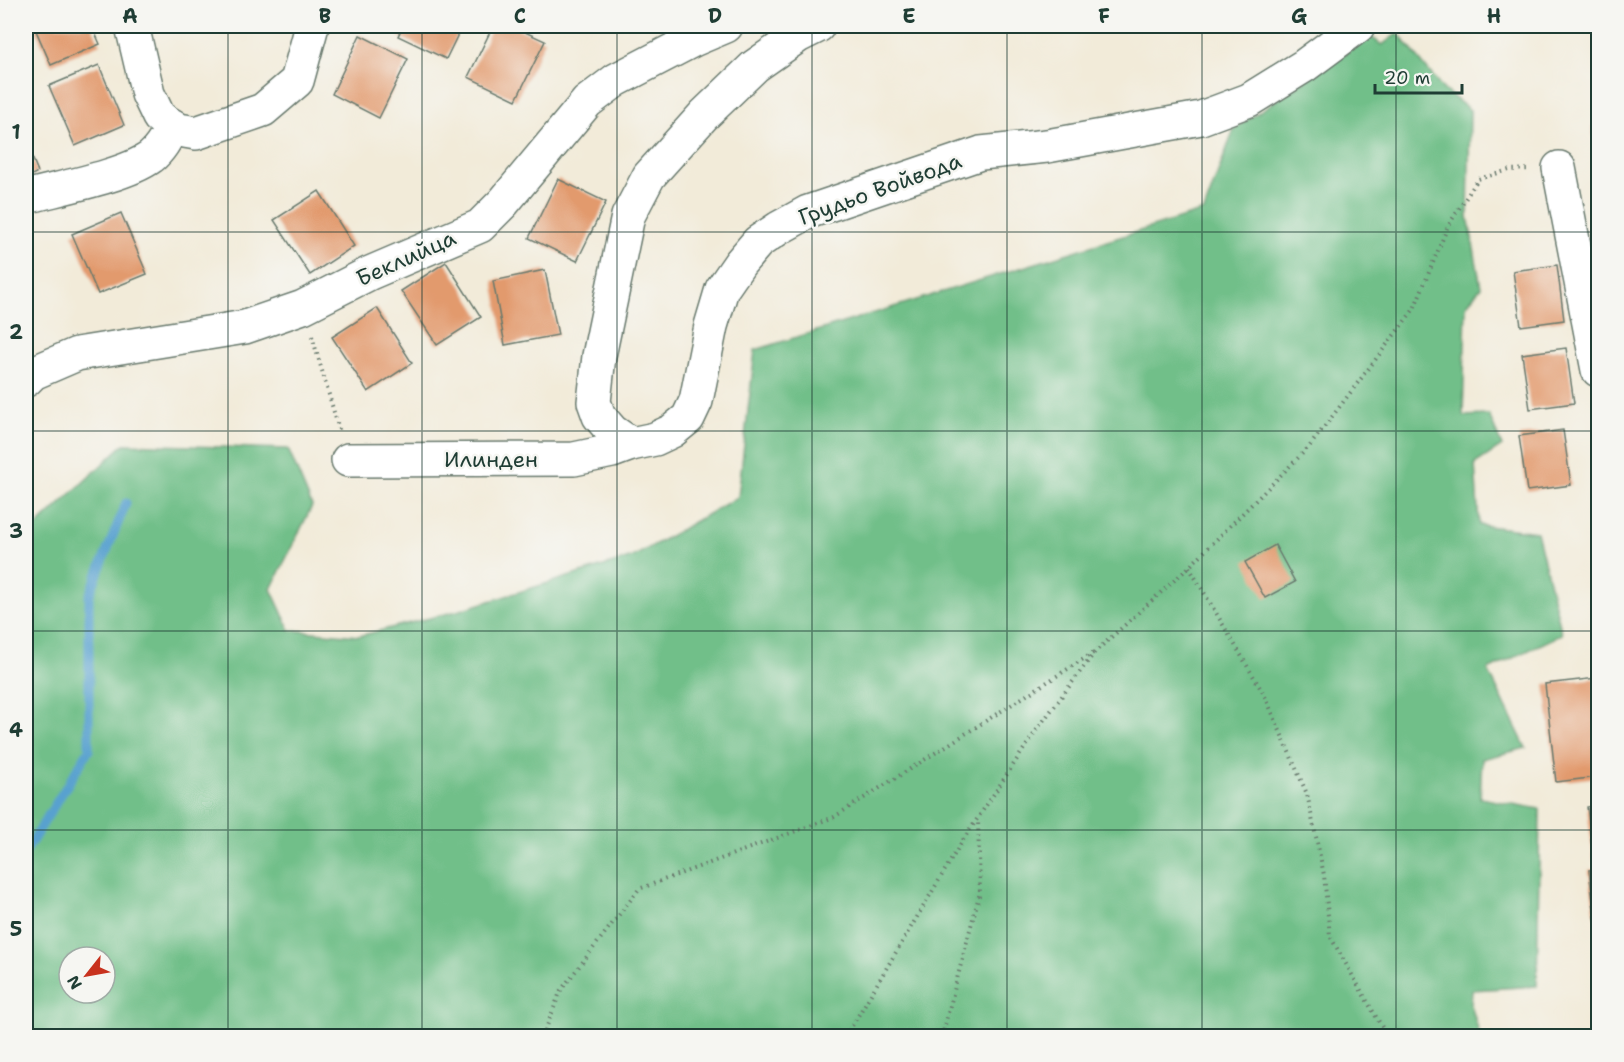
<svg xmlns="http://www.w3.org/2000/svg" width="1624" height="1062" viewBox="0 0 1624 1062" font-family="'Shantell Sans',sans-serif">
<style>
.forest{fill:#71bf89;stroke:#487e5e;stroke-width:1.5;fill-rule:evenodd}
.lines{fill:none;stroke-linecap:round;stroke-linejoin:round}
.stream{stroke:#58a1cf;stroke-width:9}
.building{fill:#e29a6d}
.minor-casing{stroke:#697a6e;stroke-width:36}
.path{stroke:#697a6e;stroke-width:4;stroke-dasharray:1.5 4.5;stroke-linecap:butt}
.minor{stroke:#fff;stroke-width:33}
.grid{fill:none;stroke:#1f3d34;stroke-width:1.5;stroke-opacity:0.55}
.labels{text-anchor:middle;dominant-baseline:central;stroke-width:5;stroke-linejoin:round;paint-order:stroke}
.street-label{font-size:22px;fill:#1f3d34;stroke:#f6f6f2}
.neatline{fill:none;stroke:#1f3d34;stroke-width:2}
.grid-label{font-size:20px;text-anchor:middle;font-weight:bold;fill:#1f3d34}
</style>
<rect width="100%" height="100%" fill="#f6f6f2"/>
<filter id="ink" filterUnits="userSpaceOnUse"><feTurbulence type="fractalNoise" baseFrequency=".0167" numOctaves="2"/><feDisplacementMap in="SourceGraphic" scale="12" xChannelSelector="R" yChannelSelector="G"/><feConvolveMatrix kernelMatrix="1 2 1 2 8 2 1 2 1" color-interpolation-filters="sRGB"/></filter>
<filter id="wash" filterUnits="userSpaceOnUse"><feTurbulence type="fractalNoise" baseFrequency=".008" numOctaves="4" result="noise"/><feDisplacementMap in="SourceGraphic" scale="24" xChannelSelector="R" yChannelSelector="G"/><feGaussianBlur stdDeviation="1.35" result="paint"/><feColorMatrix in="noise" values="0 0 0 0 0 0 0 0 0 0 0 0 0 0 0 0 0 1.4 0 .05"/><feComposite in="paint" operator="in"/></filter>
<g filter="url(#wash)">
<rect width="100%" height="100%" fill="#f2ebd9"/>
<!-- forest -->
<path class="forest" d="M1398,33L1444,90L1470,110L1468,216L1481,287L1466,306L1463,416L1489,415L1502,446L1475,464L1479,525L1537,532L1562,634L1488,670L1526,748L1482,759L1480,798L1540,809L1537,986L1472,990L1471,1005L1480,1036H26V544L29,533L124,444L288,449L312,506L271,589L290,630L359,636L457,611L633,557L738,497L755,350L1204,211L1234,129L1370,36L1382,45ZM69,957H105V993H69Z"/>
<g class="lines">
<!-- stream -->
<path class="stream" d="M26,851L89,750V596L126,503"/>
</g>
<g id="blocks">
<!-- building -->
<g class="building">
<path d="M34,26H92L100,44L51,65Z"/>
<path d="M403,26H462L446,59L398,36Z"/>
<path d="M493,26H512L545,41L516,100L468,77Z"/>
<path d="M360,35L408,59L379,118L332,94Z"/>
<path d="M99,65L124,125L75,146L49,86Z"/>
<path d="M1598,125V161H1597L1592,126Z"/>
<path d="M26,142L38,172L26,178Z"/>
<path d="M558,179L606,202L577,261L529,238Z"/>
<path d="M319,191L354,246L310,275L274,220Z"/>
<path d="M121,213L147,274L98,294L72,234Z"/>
<path d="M446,262L481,317L437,345L401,291Z"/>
<path d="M1557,265L1564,320L1521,326L1513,271Z"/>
<path d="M545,270L558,335L505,345L493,281Z"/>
<path d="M377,308L412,363L368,392L332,337Z"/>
<path d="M1566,348L1574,403L1530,409L1522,354Z"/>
<path d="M1563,430L1571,485L1527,491L1519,436Z"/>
<path d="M1275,545L1295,582L1265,598L1245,562Z"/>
<path d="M1597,678L1598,777L1556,782L1545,684Z"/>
<path d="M1598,805V861L1594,862L1587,807Z"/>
<path d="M1598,869V925H1596L1589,870Z"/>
</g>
</g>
</g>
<g filter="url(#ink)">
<use href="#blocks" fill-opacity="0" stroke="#697a6e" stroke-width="1.5"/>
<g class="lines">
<defs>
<g id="minor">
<path d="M132,26L148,94L159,117L179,130L196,133L263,110L297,81L312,26"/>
<path d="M818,26L798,36L755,66L704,115L649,176L628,216L599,356L594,402L599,416L612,431L631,444L655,439L672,431L688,418L696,401L711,326L722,289L740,263L758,242L779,228L808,212L981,153L1047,146L1201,118L1249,100L1304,66L1358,26"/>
<path d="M1559,168L1598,370"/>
<path d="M26,197C59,188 125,176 151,157C161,149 167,137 173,126"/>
<path d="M26,380L33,373L77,354L245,327L303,307L370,273L480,226L503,203L587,102L616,80L693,40L726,26"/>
<path d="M348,460L574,459L612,451L631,444"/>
</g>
</defs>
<!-- minor casing -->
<use href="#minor" class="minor-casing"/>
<!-- path -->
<g class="path">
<path d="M312,336L340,433"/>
<path d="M1189,567L1265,696L1307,794L1324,875L1330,936L1387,1036"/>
<path d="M543,1036L561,990L639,889L834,817L1093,653"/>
<path d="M846,1036L963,840L1038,728L1095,652L1189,567L1309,447L1414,309L1448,226L1478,179L1509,170L1530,169"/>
<path d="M942,1036L980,892L978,820"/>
</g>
<!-- minor -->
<use href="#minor" class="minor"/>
</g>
</g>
<!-- grid -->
<path class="grid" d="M228,26V1036M422,26V1036M617,26V1036M812,26V1036M1007,26V1036M1202,26V1036M1396,26V1036M26,232H1598M26,431H1598M26,631H1598M26,830H1598"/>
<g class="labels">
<!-- street labels -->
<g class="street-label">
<text transform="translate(880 189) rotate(-20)">Грудьо Войвода</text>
<text transform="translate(406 258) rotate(-24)">Беклийца</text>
<text x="491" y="459">Илинден</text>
</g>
</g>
<!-- margin -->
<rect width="1624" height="1062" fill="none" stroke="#f6f6f2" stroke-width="66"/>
<!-- north arrow -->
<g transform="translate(87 975) rotate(239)"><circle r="28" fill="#f6f6f2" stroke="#a0aca6" stroke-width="1.5"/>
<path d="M0-4.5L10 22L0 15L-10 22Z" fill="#c8321e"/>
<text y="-9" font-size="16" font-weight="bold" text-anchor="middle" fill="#1f3d34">N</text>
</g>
<!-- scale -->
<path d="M1375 84v9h87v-9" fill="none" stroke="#1f3d34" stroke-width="3"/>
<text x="1384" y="84" font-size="18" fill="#1f3d34" stroke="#f6f6f2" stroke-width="4.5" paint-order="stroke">20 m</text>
<rect x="33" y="33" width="1558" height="996" class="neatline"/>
<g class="grid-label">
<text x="130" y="23">A</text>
<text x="325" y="23">B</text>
<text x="520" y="23">C</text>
<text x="715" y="23">D</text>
<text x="909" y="23">E</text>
<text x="1104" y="23">F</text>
<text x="1299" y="23">G</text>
<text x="1494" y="23">H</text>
<text x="16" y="139">1</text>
<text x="16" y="339">2</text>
<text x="16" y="538">3</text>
<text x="16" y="737">4</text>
<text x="16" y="936">5</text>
</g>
</svg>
